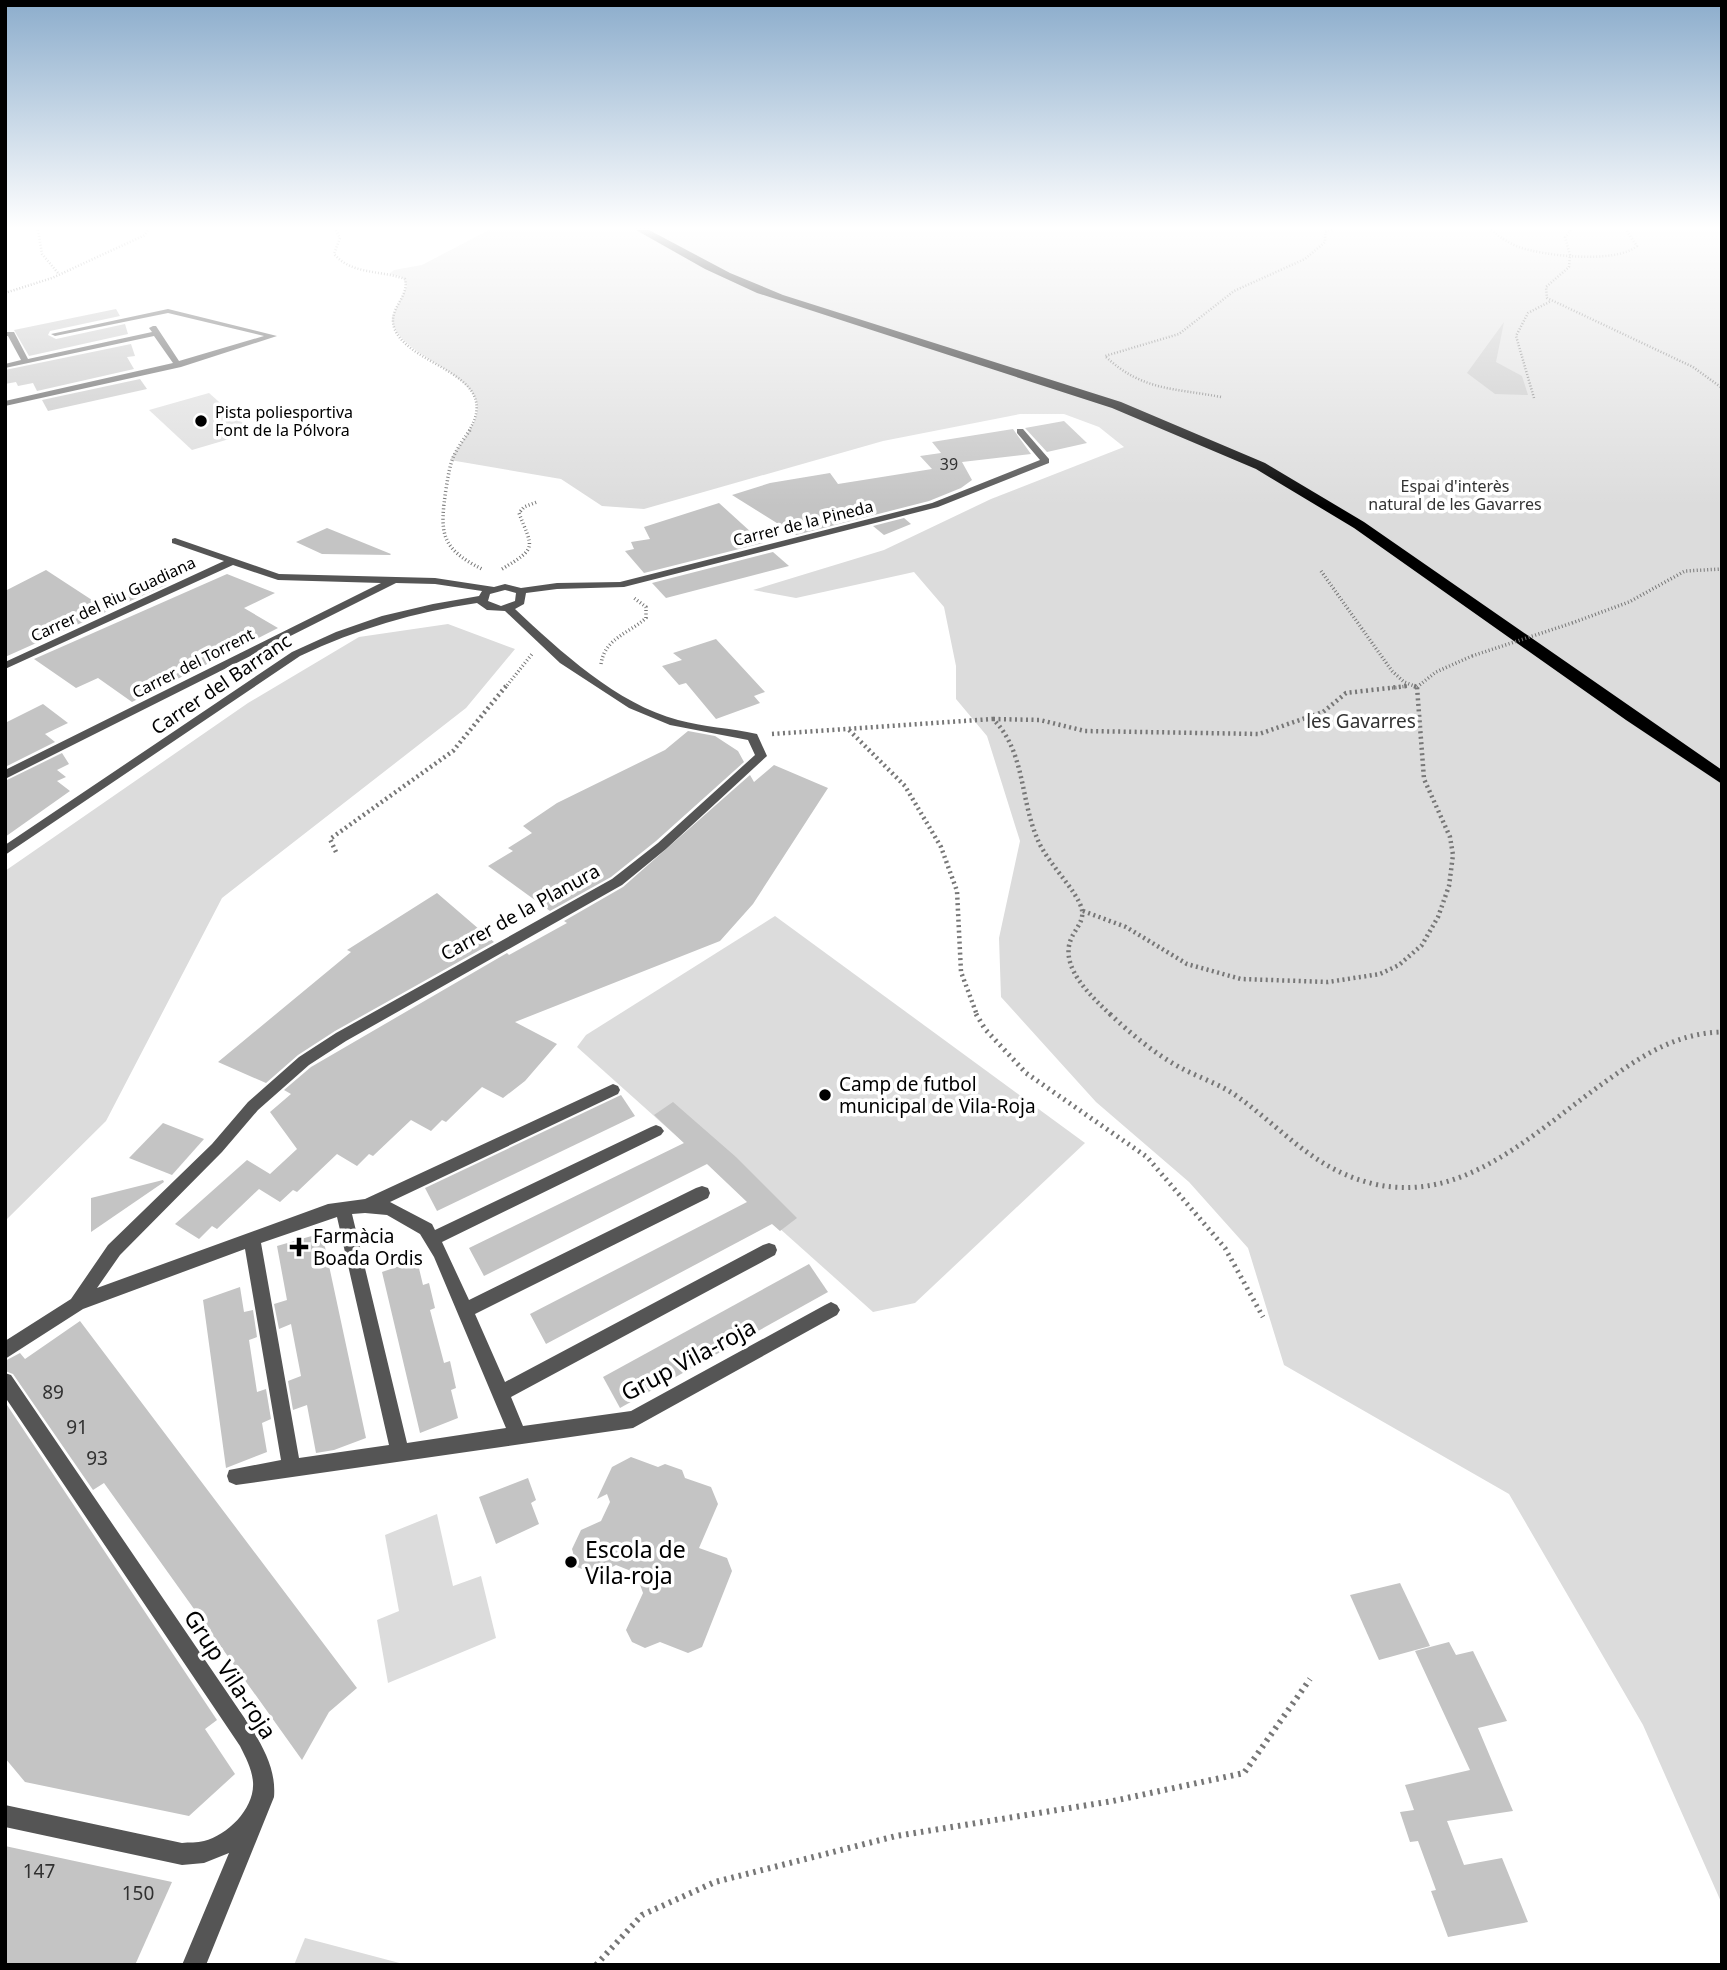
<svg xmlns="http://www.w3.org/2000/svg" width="1727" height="1970" viewBox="0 0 1727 1970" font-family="'Noto Sans',sans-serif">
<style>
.green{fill:#dcdcdc}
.building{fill:#c4c4c4}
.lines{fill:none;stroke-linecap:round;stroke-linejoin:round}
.highway-casing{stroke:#dbdbdb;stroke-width:3}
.path-far4{stroke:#777;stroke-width:2.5;stroke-dasharray:1 2;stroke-linecap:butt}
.path-far3{stroke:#777;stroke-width:3.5;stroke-dasharray:1 2.5;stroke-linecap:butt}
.path-far2{stroke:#777;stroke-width:4.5;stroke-dasharray:2 3.5;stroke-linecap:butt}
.path-far1{stroke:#777;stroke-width:5;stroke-dasharray:2 4.5;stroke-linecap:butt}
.path{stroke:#777;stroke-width:6;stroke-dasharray:2.5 5;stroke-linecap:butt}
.street{fill:#555;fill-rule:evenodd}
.highway{fill:#000;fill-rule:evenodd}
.path-bridge{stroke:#777;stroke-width:3.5;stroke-dasharray:1 2.5;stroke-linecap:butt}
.poi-dot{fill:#000;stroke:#fff;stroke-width:2.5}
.labels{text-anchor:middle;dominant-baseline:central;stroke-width:7;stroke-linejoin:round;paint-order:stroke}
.far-poi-label{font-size:16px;fill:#000;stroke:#fff;text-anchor:start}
.number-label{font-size:16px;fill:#313131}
.far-park-label{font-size:16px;fill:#333;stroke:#fff}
.far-street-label{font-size:16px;fill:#000;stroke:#fff}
.street-label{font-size:19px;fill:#000;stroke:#fff}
.park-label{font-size:19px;fill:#333;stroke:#fff}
.poi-label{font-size:19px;fill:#000;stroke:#fff;text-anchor:start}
.near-number-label{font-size:19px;fill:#313131}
.near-street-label{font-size:23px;fill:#000;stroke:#fff}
.near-poi-label{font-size:23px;fill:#000;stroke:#fff;text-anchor:start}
</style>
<rect width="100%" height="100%" fill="#fff"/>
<!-- green -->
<g class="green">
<path d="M489,230H1722V1904L1643,1725L1509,1494L1284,1365L1248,1248L1189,1182L1096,1102L1001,997L999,938L1020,841L987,736L956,699V666L944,607L914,572L796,598L753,590L884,550L991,499L1124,447L1099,427L1064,414H1020L883,441L644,509L602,506L561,479L450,460C458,446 474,428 477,413C486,373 392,356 392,317L407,286L402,277L389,274L394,270L422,265Z"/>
<path d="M209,393L253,432L192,450L149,410Z"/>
<path d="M448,624L515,649L466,708L222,898L106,1121L5,1221V871L248,703L359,637Z"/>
<path d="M775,916L1085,1143L915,1303L873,1312L577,1047L586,1035Z"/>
<path d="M437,1514L453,1586L481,1576L496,1638L388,1683L377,1620L399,1611L385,1535Z"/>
<path d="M305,1938L407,1965H294Z"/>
</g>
<!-- building -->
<g class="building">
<path d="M116,309L120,316L50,331L48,335L56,339L125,324L128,334L29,356L14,330Z"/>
<path d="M1504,322L1496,362L1522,376L1528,395L1495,394L1467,373Z"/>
<path d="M131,344L135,356L127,357L134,369L37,391L33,383L18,386L16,382L5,384V370Z"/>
<path d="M140,379L147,389L48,411L42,400Z"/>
<path d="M1064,421L1087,443L1047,452L1025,428Z"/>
<path d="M1013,429L1031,454L962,462L972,480L961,488L929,501L796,535L732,495L770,483L830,473L838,484L932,469L920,456L941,453L932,442Z"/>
<path d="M719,503L763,543L644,573L625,551L634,549L631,542L650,539L644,527Z"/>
<path d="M904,518L911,524L884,535L873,526Z"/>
<path d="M327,528L391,554L390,555L322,554L296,542Z"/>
<path d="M773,552L789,566L666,598L652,583Z"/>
<path d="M46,570L95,602L124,589L128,591L143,580L166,585L5,657V591Z"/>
<path d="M227,574L275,593L244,608L278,628L132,702L98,678L76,688L34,659Z"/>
<path d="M716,639L765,692L754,696L760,703L716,719L686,683L679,685L662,666L682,660L673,653Z"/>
<path d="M43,704L68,723L45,734L55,742L5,767V723Z"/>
<path d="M688,731L715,736L738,751L744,762L656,841L611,877L550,911L488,866L513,851L508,848L532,833L523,826L557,803L665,750Z"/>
<path d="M62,753L69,764L57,770L66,777L57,781L70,791L5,837V781Z"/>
<path d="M774,765L828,788L753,904L720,941L515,1022L557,1044L525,1081L503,1098L482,1087L446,1122L442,1120L431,1131L411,1120L373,1156L369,1154L357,1166L337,1154L297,1192L293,1190L280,1202L259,1189L217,1229L212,1226L199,1239L175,1224L247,1160L270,1174L297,1149L270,1112L291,1094L284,1090L311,1067L507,953L509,955L567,923L564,921L623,887L750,775L754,782Z"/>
<path d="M437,893L494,942L335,1031L298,1055L266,1083L218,1062L351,952L347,950Z"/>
<path d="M621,1095L635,1116L437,1211L425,1188Z"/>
<path d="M673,1102L736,1157L797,1218L780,1231L772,1224L546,1344L530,1314L747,1202L707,1164L484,1276L469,1248L684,1143L654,1115Z"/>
<path d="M163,1123L204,1139L172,1175L129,1158Z"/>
<path d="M163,1180L164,1182L91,1232V1198Z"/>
<path d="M322,1233L366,1438L334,1450L316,1453L307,1405L293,1410L288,1381L301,1376L291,1324L279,1329L274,1304L287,1300L277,1246Z"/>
<path d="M417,1260L423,1285L429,1283L435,1308L430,1310L444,1363L450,1361L456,1388L451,1390L458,1418L420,1433L382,1272Z"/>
<path d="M809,1264L828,1292L620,1408L603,1377Z"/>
<path d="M240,1287L244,1312L253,1310L257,1337L249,1340L257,1392L266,1389L271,1419L262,1423L267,1452L226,1468L203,1300Z"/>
<path d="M80,1321L357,1688L329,1712L302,1760L104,1483L93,1490L13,1374L5,1371V1361L20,1353L25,1359Z"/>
<path d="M5,1402L217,1720L205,1729L235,1774L189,1816L25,1782L5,1758Z"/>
<path d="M631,1457L658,1467L665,1464L682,1470L685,1478L711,1487L718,1504L699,1548L727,1558L732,1571L702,1647L688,1653L660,1642L645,1648L632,1642L626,1630L643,1593L636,1573L616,1565L597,1575L577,1567L572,1549L581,1530L601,1521L610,1502L607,1494L597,1499L612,1467Z"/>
<path d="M528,1478L536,1500L531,1503L539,1524L496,1544L479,1497Z"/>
<path d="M1400,1583L1430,1646L1379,1660L1350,1595Z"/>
<path d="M1449,1642L1456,1655L1473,1651L1507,1721L1478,1728L1513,1811L1447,1821L1464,1865L1502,1858L1528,1922L1448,1937L1431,1891L1436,1890L1418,1841L1410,1842L1400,1812L1414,1810L1405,1785L1470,1770L1415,1651Z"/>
<path d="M5,1846L172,1882L135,1965H5Z"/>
</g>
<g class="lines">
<defs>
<path id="highway" d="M636,230H649L730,273L783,295L1121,402L1265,463L1364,522L1722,770V784L1626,720L1354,528L1256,469L1112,408L757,293L705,269Z"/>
</defs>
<!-- highway casing -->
<use href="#highway" class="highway-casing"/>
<!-- path-far4 -->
<g class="path-far4">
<path d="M38,230L42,254L58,273"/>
<path d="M336,230L340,238L334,254C352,275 381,270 405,279C410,298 386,309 395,330C412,368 505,374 468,432"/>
<path d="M1491,230C1500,237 1508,243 1519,247C1544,256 1616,264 1637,246L1626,230"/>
<path d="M1571,230L1565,237L1570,255L1569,267L1546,287L1547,298L1693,367L1722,388"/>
<path d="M5,293L52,278L145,235L148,230"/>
<path d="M1221,397C1174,388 1142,391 1105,356L1179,334L1234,291L1305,259L1325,242V232L1334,230"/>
<path d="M1534,398L1516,336L1528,313L1551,301"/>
</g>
<!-- path-far3 -->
<g class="path-far3">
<path d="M470,430C452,456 451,458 446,489C440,531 439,548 482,569"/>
<path d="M502,569C539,547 532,548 519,513L524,507L537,502"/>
<path d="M1321,571L1392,671L1404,682L1417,687"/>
<path d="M1572,623L1629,602L1685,571L1722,569"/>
<path d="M601,664C605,638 628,634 646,618V607L634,598"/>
<path d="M1417,687L1436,672L1472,656"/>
<path d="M505,688L532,654"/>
<path d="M1392,688L1407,686"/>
</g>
<!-- path-far2 -->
<g class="path-far2">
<path d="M1414,686L1417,687"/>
<path d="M993,719L1040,720L1085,731L1259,734L1323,712L1346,693L1407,686"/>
<path d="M849,730L905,786L941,847L957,891L961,972L977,1015"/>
<path d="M772,734L993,719C1025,751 1020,798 1037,838C1046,862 1078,891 1082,910C1084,922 1075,929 1071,939C1059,968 1093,998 1111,1015"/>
<path d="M336,852L330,839L453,751L506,686"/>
<path d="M1083,911L1126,927L1187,964L1241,979L1328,982L1380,974L1399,965L1422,945L1438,917L1449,886L1453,855L1450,837L1424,779L1417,687"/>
</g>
<!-- path-far1 -->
<g class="path-far1">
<path d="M976,1014L985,1029L1026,1073L1147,1157L1225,1248L1263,1317"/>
<path d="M1110,1014C1131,1034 1155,1054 1181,1068C1200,1078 1220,1084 1238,1097C1269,1119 1296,1148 1330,1167C1445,1229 1525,1137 1612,1077C1646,1053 1679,1033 1722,1032"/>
</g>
<!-- path -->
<path class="path" d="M596,1965L642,1915L715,1882L896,1836L1113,1801L1244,1773L1310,1679"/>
<!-- street -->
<g class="street">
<path d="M168,309L277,336L181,367L5,406V401L173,363L154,336L5,368V364L21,360L8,336H5V332H14L28,359L152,332L149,328L153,326H156L179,361L264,336L168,313L55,336L51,334Z"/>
<path d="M1017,429H1023L1049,459V463L938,507L624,587L557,589L526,593L524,604L515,609C560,651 617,704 678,720C703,727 731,728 757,734L767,756L666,849L622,885L346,1041L309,1065L258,1110L222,1152L120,1255L97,1288L328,1204L365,1199L613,1084L618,1086L620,1090L618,1094L390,1202L432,1224L435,1230L651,1127L656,1125L661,1127L664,1131L661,1135L442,1242L469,1300L696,1188L702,1186L708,1188L710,1193L708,1198L475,1314L505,1382L763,1245L769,1243L775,1245L777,1250L775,1255L511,1397L523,1426L631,1411L825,1305L831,1302L837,1305L840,1310L837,1315L633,1428L236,1485L229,1482L227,1476L229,1470L281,1460L245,1249L83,1309L5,1359V1341L71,1299L108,1245L212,1144L248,1102L299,1057L336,1033L612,879L658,843L755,755L748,740L670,725L629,708L560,663L505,611L487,610L477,603C415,612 357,629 300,656L5,855V845L292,652L336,632L382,616L433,604L479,596L482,591L435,584L396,583L5,779V770L381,583L278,580L233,565L5,669V662L224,561L172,543V539L175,538L279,574L435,578L494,587L505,584L521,588L557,583L620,582L932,503L1040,460L1017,433ZM505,590L516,593L515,601L501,606L488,601L490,594ZM365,1213L387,1215L420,1234L434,1257L506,1428L407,1443L352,1214ZM337,1217L389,1445L299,1458L261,1243Z"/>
<path d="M5,1373L11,1375L254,1732C266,1753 276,1772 274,1797L206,1965H182L229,1853L204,1863L182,1865L5,1827V1805L182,1843C189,1842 197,1843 204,1841C228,1835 255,1808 253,1782C252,1769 246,1758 240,1746L5,1397Z"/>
</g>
<!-- highway -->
<use href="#highway" class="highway"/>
<!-- path-bridge -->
<path class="path-bridge" d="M1472,656L1572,623"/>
</g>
<!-- sky -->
<linearGradient id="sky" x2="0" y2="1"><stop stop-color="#8cadcc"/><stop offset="0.45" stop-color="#fff"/><stop offset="1" stop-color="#fff" stop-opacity="0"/></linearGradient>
<rect width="1727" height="506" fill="url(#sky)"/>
<!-- markers -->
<g class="poi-dot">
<circle cx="201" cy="421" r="7"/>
<circle cx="825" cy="1095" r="7"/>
<path d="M295.5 1236.5h7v7h7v7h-7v7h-7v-7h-7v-7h7z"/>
<circle cx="571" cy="1562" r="7"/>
</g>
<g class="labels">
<!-- far-poi labels -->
<g class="far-poi-label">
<text x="215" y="412">Pista poliesportiva<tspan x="215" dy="18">Font de la Pólvora</tspan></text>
</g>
<!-- number labels -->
<g class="number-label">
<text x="949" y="464">39</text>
</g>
<!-- far-park labels -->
<g class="far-park-label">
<text x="1455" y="486">Espai d'interès<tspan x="1455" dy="18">natural de les Gavarres</tspan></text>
</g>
<!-- far-street labels -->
<g class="far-street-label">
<text transform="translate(803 523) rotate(-14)">Carrer de la Pineda</text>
<text transform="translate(113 599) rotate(-25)">Carrer del Riu Guadiana</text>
<text transform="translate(193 663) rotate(-27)">Carrer del Torrent</text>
</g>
<!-- street labels -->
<g class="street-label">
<text transform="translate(221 684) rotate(-34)">Carrer del Barranc</text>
<text transform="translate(520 912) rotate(-29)">Carrer de la Planura</text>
</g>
<!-- park labels -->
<g class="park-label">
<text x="1361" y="721">les Gavarres</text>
</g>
<!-- poi labels -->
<g class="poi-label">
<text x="839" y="1084">Camp de futbol<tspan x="839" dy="22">municipal de Vila-Roja</tspan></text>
<text x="313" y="1236">Farmàcia<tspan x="313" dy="22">Boada Ordis</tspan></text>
</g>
<!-- near-number labels -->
<g class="near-number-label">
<text x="53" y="1392">89</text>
<text x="77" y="1427">91</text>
<text x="97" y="1458">93</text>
<text x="39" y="1871">147</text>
<text x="138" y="1893">150</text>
</g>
<!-- near-street labels -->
<g class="near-street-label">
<text transform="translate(688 1359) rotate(-28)">Grup Vila-roja</text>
<text transform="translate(231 1674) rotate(57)">Grup Vila-roja</text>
</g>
<!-- near-poi labels -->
<g class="near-poi-label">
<text x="585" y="1549">Escola de<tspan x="585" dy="26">Vila-roja</tspan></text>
</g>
</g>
<!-- border -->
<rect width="1727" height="1970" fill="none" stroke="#000000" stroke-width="14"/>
</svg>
